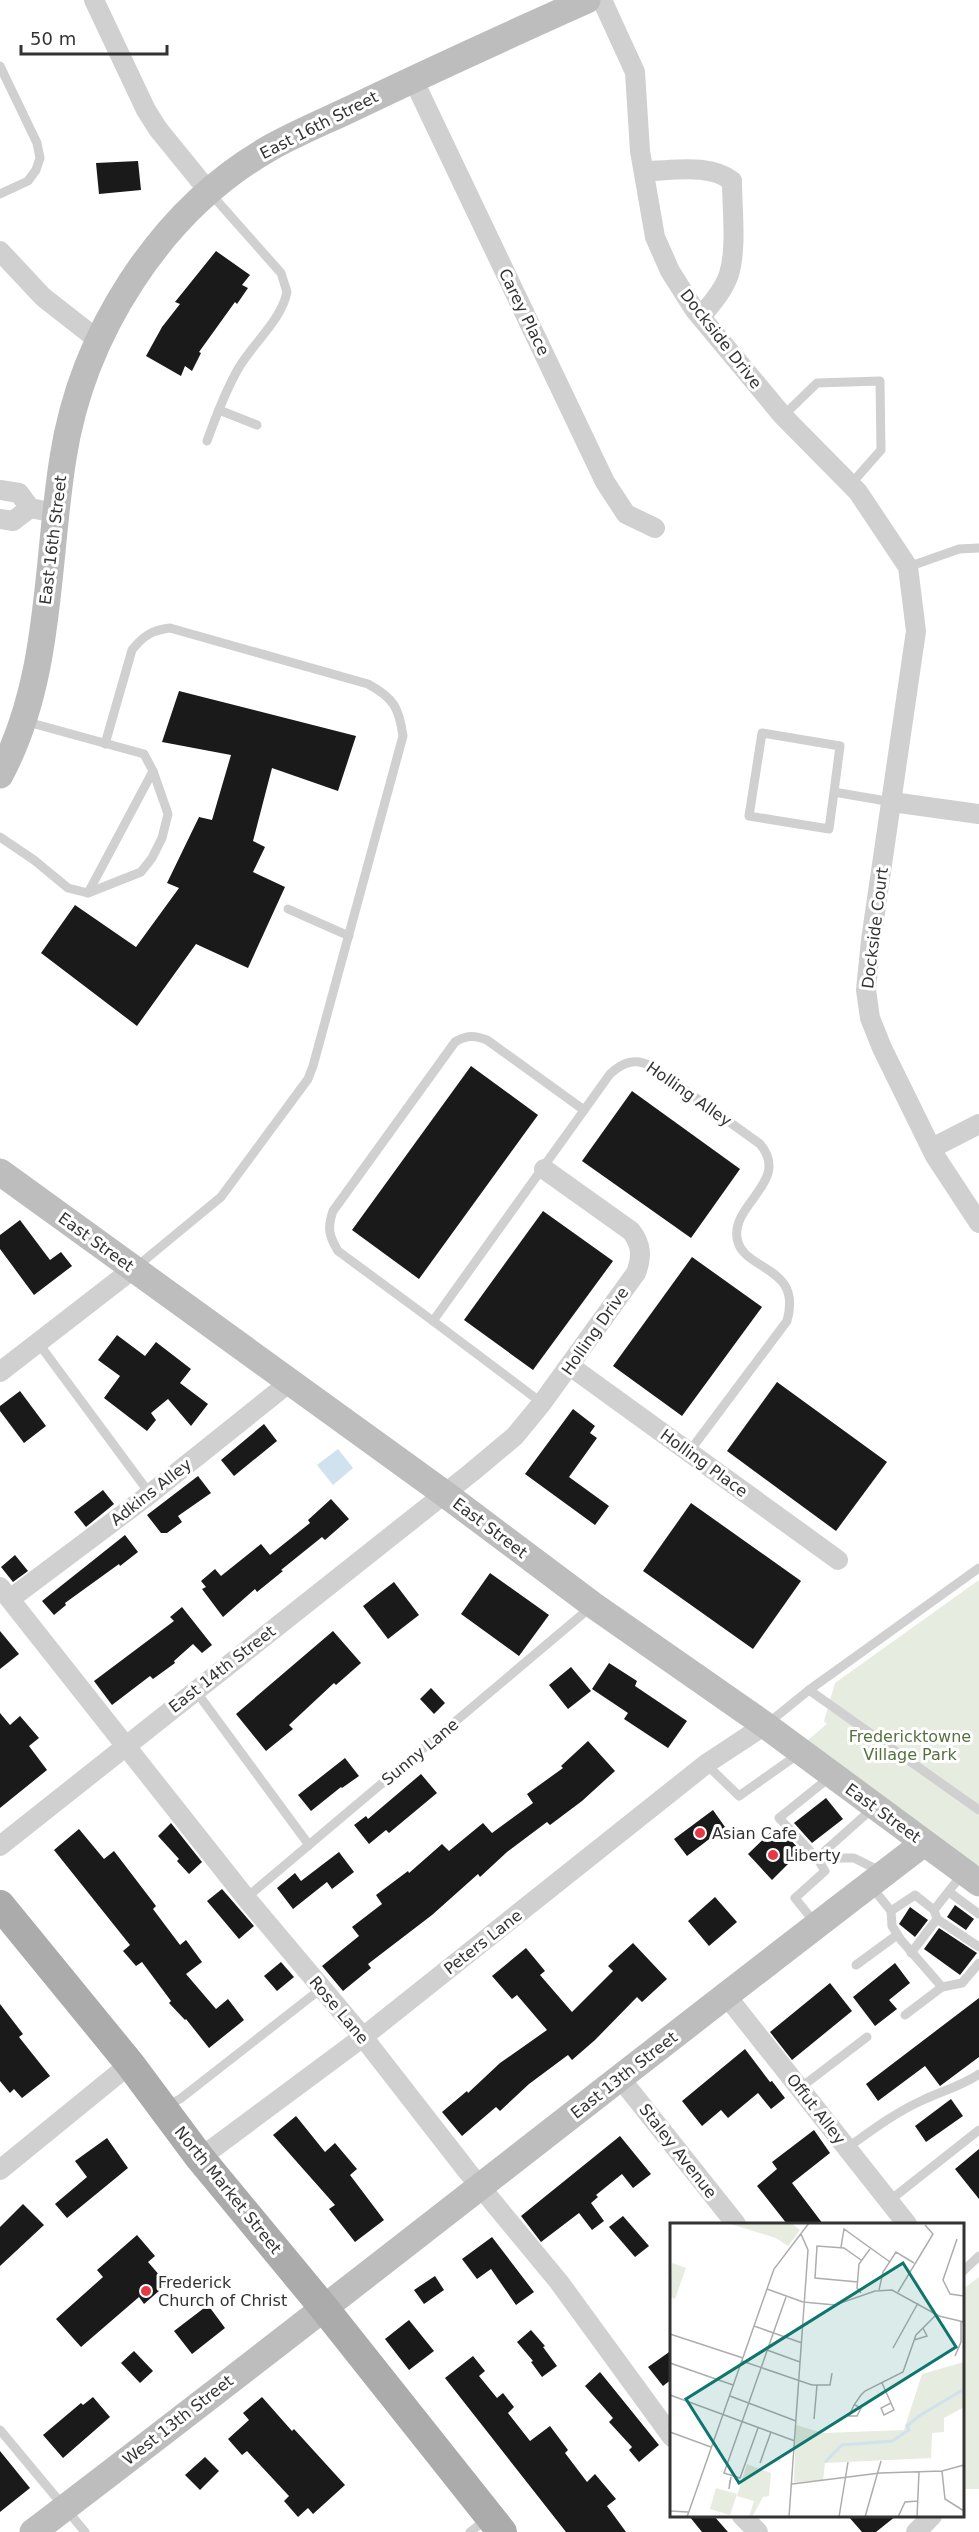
<svg xmlns="http://www.w3.org/2000/svg" width="979" height="2532" viewBox="0 0 979 2532" font-family="'DejaVu Sans',sans-serif">
<style>
.green{fill:#e6ecdf}
.water{fill:#cfe2ee}
.building{fill:#1a1a1a}
.lines{fill:none;stroke-linecap:round;stroke-linejoin:round}
.lane{stroke:#d0d0d0;stroke-width:9}
.street{stroke:#d0d0d0;stroke-width:20}
.secondary{stroke:#bdbdbd;stroke-width:27}
.primary{stroke:#ababab;stroke-width:30}
.poi-dot{fill:#e63946;stroke:#fff;stroke-width:2}
.labels{text-anchor:middle;dominant-baseline:central;stroke-width:6;stroke-linejoin:round;paint-order:stroke}
.street-label{font-size:16px;fill:#333;stroke:#fff}
.park-label{font-size:16px;fill:#56703f;stroke:#fff}
.poi-label{font-size:16px;fill:#333;stroke:#fff;text-anchor:start}
.inset-river{fill:none;stroke:#cfe2ee;stroke-width:3}
.inset-road{fill:none;stroke:#adadad;stroke-width:1.5}
.view{fill:#0f766e;fill-opacity:0.15;stroke:#0f766e;stroke-width:3}
.inset-edge{fill:none;stroke:#333;stroke-width:3}
</style>
<rect width="100%" height="100%" fill="#fff"/>
<!-- green -->
<g class="green">
<path d="M979,1580V1879L796,1750L827,1724L824,1721L835,1683Z"/>
<path d="M979,2277V2489H966L963,2485L962,2290Z"/>
</g>
<!-- water -->
<path class="water" d="M338,1449L353,1468L333,1485L317,1465Z"/>
<!-- building -->
<g class="building">
<path d="M138,161L141,190L99,194L96,163Z"/>
<path d="M216,251L250,275L242,285L248,288L237,304L235,302L199,352L201,353L192,371L185,366L181,376L146,356L162,327L180,304L175,302Z"/>
<path d="M179,691L356,736L338,791L272,768L253,841L265,847L253,872L285,887L248,968L196,944L137,1026L41,953L75,905L136,947L179,888L167,883L199,817L212,820L231,755L162,742Z"/>
<path d="M471,1066L538,1115L419,1279L352,1230Z"/>
<path d="M632,1091L740,1169L691,1238L582,1161Z"/>
<path d="M543,1211L613,1261L533,1370L464,1320Z"/>
<path d="M20,1220L50,1260L61,1252L72,1266L34,1295L0,1249V1235Z"/>
<path d="M692,1257L762,1307L682,1416L613,1366Z"/>
<path d="M117,1335L145,1356L156,1342L191,1369L180,1383L208,1404L191,1426L168,1399L151,1413L156,1420L147,1431L104,1398L120,1376L98,1360Z"/>
<path d="M777,1382L887,1462L836,1531L727,1451Z"/>
<path d="M20,1391L46,1426L24,1443L0,1411V1406Z"/>
<path d="M573,1409L595,1426L590,1433L597,1438L569,1477L609,1506L595,1525L525,1474Z"/>
<path d="M264,1424L277,1441L234,1476L221,1460Z"/>
<path d="M198,1476L211,1493L178,1516L182,1522L167,1533H161L147,1515Z"/>
<path d="M103,1490L114,1504L86,1527L74,1512Z"/>
<path d="M331,1499L349,1519L325,1540L322,1537L281,1570L283,1571L257,1592L255,1589L223,1617L202,1589L206,1587L201,1581L215,1569L221,1576L261,1544L270,1555L310,1523L308,1520Z"/>
<path d="M691,1503L801,1581L753,1649L643,1571Z"/>
<path d="M125,1535L138,1552L120,1566L119,1564L65,1603L66,1605L54,1615L42,1601Z"/>
<path d="M15,1555L28,1571L13,1582L1,1567Z"/>
<path d="M490,1573L549,1615L519,1656L461,1614Z"/>
<path d="M394,1582L419,1615L388,1639L363,1606Z"/>
<path d="M182,1607L212,1645L202,1653L193,1644L174,1661L175,1663L153,1679L150,1676L112,1705L94,1681L174,1621L170,1617Z"/>
<path d="M0,1631L19,1654L0,1669Z"/>
<path d="M333,1631L361,1663L336,1685L334,1683L289,1725L293,1729L266,1751L236,1714Z"/>
<path d="M609,1663L637,1681L635,1686L687,1721L668,1748L624,1719L628,1713L592,1689Z"/>
<path d="M571,1667L591,1691L568,1709L549,1685Z"/>
<path d="M431,1688L445,1703L434,1714L420,1699Z"/>
<path d="M0,1713L10,1725L20,1716L39,1738L29,1746L47,1770L0,1808Z"/>
<path d="M588,1741L615,1771L582,1801L550,1825L547,1822L507,1852L480,1877L478,1874L432,1915L368,1964L371,1968L343,1991L322,1966L359,1936L352,1927L382,1904L376,1895L408,1871L409,1873L442,1844L449,1851L483,1823L492,1833L533,1803L527,1794L563,1768L561,1766Z"/>
<path d="M345,1758L359,1776L342,1788L341,1787L311,1811L298,1795Z"/>
<path d="M421,1774L437,1793L389,1833L386,1830L369,1844L354,1825L366,1816L368,1819Z"/>
<path d="M826,1798L843,1819L812,1843L794,1823Z"/>
<path d="M713,1810L725,1827L687,1856L674,1839Z"/>
<path d="M171,1823L202,1862L189,1874L177,1861L179,1859L158,1836Z"/>
<path d="M79,1829L104,1859L114,1851L156,1906L153,1909L180,1945L186,1940L202,1962L186,1974L216,2009L228,1999L244,2020L209,2048L186,2019L185,2020L169,2003L171,2001L142,1962L136,1966L123,1951L130,1945L54,1850Z"/>
<path d="M774,1829L779,1835L783,1832L801,1851L772,1880L748,1854Z"/>
<path d="M339,1852L354,1872L332,1889L327,1882L293,1909L277,1888L295,1873L301,1881Z"/>
<path d="M222,1889L254,1926L239,1939L207,1901Z"/>
<path d="M715,1897L737,1922L709,1946L688,1921Z"/>
<path d="M955,1905L974,1919L966,1930L947,1917Z"/>
<path d="M910,1907L928,1920L915,1937L899,1924Z"/>
<path d="M939,1928L977,1953L960,1975L924,1949Z"/>
<path d="M633,1943L667,1979L642,2002L637,1997L595,2040L572,2060L568,2055L529,2084L500,2111L496,2107L462,2136L442,2112L467,2091L468,2093L500,2063L547,2030L517,1995L512,1999L492,1976L526,1948L545,1971L540,1975L572,2012L613,1971L608,1966Z"/>
<path d="M281,1962L294,1977L277,1991L264,1976Z"/>
<path d="M895,1963L910,1983L889,2000L897,2009L875,2026L853,1997Z"/>
<path d="M830,1983L852,2011L792,2060L770,2032Z"/>
<path d="M979,1998V2057L940,2086L925,2066L878,2101L866,2084Z"/>
<path d="M0,2004L23,2034L19,2037L50,2076L22,2098L14,2089L10,2093L0,2081Z"/>
<path d="M745,2049L770,2082L772,2081L785,2098L771,2109L758,2093L728,2118L721,2110L702,2126L682,2101Z"/>
<path d="M951,2099L963,2116L926,2142L915,2126Z"/>
<path d="M296,2116L325,2152L335,2143L357,2169L350,2175L384,2220L355,2242L329,2209L335,2205L273,2135Z"/>
<path d="M814,2130L830,2153L792,2183L823,2224H787L757,2186L777,2169L772,2162Z"/>
<path d="M620,2136L651,2174L633,2188L622,2174L596,2195L598,2197L591,2203L604,2221L592,2230L579,2213L541,2242L521,2216Z"/>
<path d="M107,2138L128,2168L67,2218L55,2204L87,2177L75,2161Z"/>
<path d="M979,2149V2199L955,2169Z"/>
<path d="M23,2204L44,2225L0,2266V2227Z"/>
<path d="M623,2216L649,2246L635,2257L609,2227Z"/>
<path d="M137,2235L155,2256L148,2262L167,2284L144,2304L139,2297L81,2347L56,2319L103,2277L97,2270Z"/>
<path d="M492,2237L534,2292L516,2305L491,2269L477,2279L462,2259Z"/>
<path d="M435,2276L444,2290L424,2304L414,2290Z"/>
<path d="M208,2305L225,2328L192,2354L174,2331Z"/>
<path d="M409,2320L434,2351L409,2370L385,2339Z"/>
<path d="M531,2330L545,2346L543,2347L557,2366L542,2377L531,2362L533,2361L517,2342Z"/>
<path d="M672,2350V2379L663,2386L648,2367Z"/>
<path d="M134,2351L153,2371L140,2383L121,2363Z"/>
<path d="M473,2356L485,2371L479,2376L497,2398L503,2393L514,2407L508,2413L530,2441L550,2426L568,2450L565,2453L587,2482L595,2474L616,2499L607,2506L626,2532H566L445,2378Z"/>
<path d="M600,2372L659,2445L639,2462L629,2450L632,2447L609,2422L613,2418L585,2386Z"/>
<path d="M93,2397L110,2417L63,2458L43,2435L81,2403L83,2405Z"/>
<path d="M262,2397L292,2431L294,2429L345,2485L313,2514L308,2508L298,2517L284,2501L289,2496L247,2451L242,2455L228,2439L249,2420L243,2413Z"/>
<path d="M0,2451L30,2488L0,2512Z"/>
<path d="M205,2457L219,2471L200,2490L185,2475Z"/>
<path d="M689,2516H714L728,2532H702Z"/>
<path d="M848,2516H896L876,2532H862Z"/>
</g>
<g class="lines">
<!-- lane -->
<g class="lane">
<path d="M0,66L37,143L40,158L36,170L28,181L0,194"/>
<path d="M219,410L257,425"/>
<path d="M783,416L817,383L880,381L881,450L851,484"/>
<path d="M207,441C216,416 225,392 238,369C253,343 281,321 287,292L281,273L211,194"/>
<path d="M908,567L959,549L979,548"/>
<path d="M105,744L132,650C143,636 152,630 170,628L368,684C394,698 399,708 403,736L313,1066L308,1079L221,1197L135,1268"/>
<path d="M834,792L840,746L762,733L749,816L829,829L834,792L892,802"/>
<path d="M0,837L34,860L68,888L88,893L153,771L144,754L24,721"/>
<path d="M88,893L141,872L152,858L162,838L168,814L153,771"/>
<path d="M288,909L349,936"/>
<path d="M433,1321L338,1251C329,1236 327,1228 333,1211L455,1042C467,1035 474,1035 487,1040L584,1110"/>
<path d="M39,1344L150,1494"/>
<path d="M542,1403L433,1321L610,1074C624,1061 636,1058 653,1067L760,1144C791,1181 732,1203 737,1238C742,1272 803,1264 787,1321L689,1452"/>
<path d="M195,1690L309,1845"/>
<path d="M809,1690L979,1568"/>
<path d="M767,1724L809,1690L979,1810"/>
<path d="M706,1764L739,1796L800,1753"/>
<path d="M830,1777L779,1818L817,1858L873,1808"/>
<path d="M871,1886L891,1911L892,1926L901,1940L942,1987L962,1983L979,1963"/>
<path d="M949,1892L979,1914"/>
<path d="M246,1898L591,1607"/>
<path d="M891,1911L915,1895L934,1910L963,1873"/>
<path d="M937,1919L979,1947"/>
<path d="M815,1923L795,1898L825,1871L817,1858H854L880,1871"/>
<path d="M911,1953L937,1919L934,1910"/>
<path d="M856,1965L897,1935"/>
<path d="M905,2015L942,1987"/>
<path d="M800,2088L867,2037"/>
<path d="M167,2105L180,2099L322,1988"/>
<path d="M847,2148C871,2131 896,2112 923,2100C942,2091 962,2086 979,2074"/>
<path d="M889,2201L979,2130"/>
<path d="M962,2272L979,2256"/>
<path d="M0,2430L85,2532"/>
<path d="M470,2532L487,2519"/>
</g>
<!-- street -->
<g class="street">
<path d="M94,0L146,110L158,129L210,193"/>
<path d="M602,0L635,72L640,151L655,237L670,271L694,309L783,416L858,492L908,567L916,631L871,940L866,990L870,1018L882,1048L935,1156L979,1223"/>
<path d="M413,79L605,482L626,514L655,528"/>
<path d="M644,171C672,171 709,163 732,181C732,209 737,248 729,274C724,290 711,304 701,317"/>
<path d="M0,251L43,297L98,340"/>
<path d="M0,490L19,493L30,508L56,513"/>
<path d="M0,519L13,521L30,508"/>
<path d="M892,802L979,814"/>
<path d="M932,1148L979,1124"/>
<path d="M570,1366L838,1560"/>
<path d="M0,1372L133,1269"/>
<path d="M0,1587L246,1898L363,2037L468,2172L559,2282L672,2437"/>
<path d="M10,1599L150,1494L290,1382"/>
<path d="M0,1846L472,1472L515,1436L542,1403L636,1273C642,1257 642,1245 631,1231L544,1169"/>
<path d="M725,1994L907,2224"/>
<path d="M620,2078L736,2224"/>
<path d="M200,2158L363,2037L706,1764L765,1725"/>
<path d="M0,2170L130,2064"/>
<path d="M742,2516L758,2532"/>
<path d="M916,2532L932,2516"/>
</g>
<!-- secondary -->
<g class="secondary">
<path d="M0,775C52,678 46,563 63,458C82,335 159,212 268,149C296,133 326,121 355,107C432,70 509,35 587,0"/>
<path d="M0,1172L445,1494L593,1605L765,1725L979,1883"/>
<path d="M33,2532C332,2305 625,2071 924,1843"/>
</g>
<!-- primary -->
<path class="primary" d="M0,1905L130,2064L200,2158L324,2308L502,2532"/>
</g>
<!-- markers -->
<g class="poi-dot">
<circle cx="700" cy="1833" r="6"/>
<circle cx="773" cy="1855" r="6"/>
<circle cx="146" cy="2291" r="6"/>
</g>
<g class="labels">
<!-- street labels -->
<g class="street-label">
<text transform="translate(319 125) rotate(-27)">East 16th Street</text>
<text transform="translate(524 312) rotate(64)">Carey Place</text>
<text transform="translate(721 339) rotate(52)">Dockside Drive</text>
<text transform="translate(53 540) rotate(-83)">East 16th Street</text>
<text transform="translate(875 928) rotate(-83)">Dockside Court</text>
<text transform="translate(689 1094) rotate(35)">Holling Alley</text>
<text transform="translate(96 1242) rotate(36)">East Street</text>
<text transform="translate(595 1331) rotate(-55)">Holling Drive</text>
<text transform="translate(704 1463) rotate(36)">Holling Place</text>
<text transform="translate(151 1492) rotate(-38)">Adkins Alley</text>
<text transform="translate(490 1528) rotate(37)">East Street</text>
<text transform="translate(222 1669) rotate(-38)">East 14th Street</text>
<text transform="translate(420 1752) rotate(-40)">Sunny Lane</text>
<text transform="translate(883 1813) rotate(36)">East Street</text>
<text transform="translate(483 1942) rotate(-38)">Peters Lane</text>
<text transform="translate(339 2010) rotate(50)">Rose Lane</text>
<text transform="translate(624 2075) rotate(-38)">East 13th Street</text>
<text transform="translate(816 2109) rotate(52)">Offut Alley</text>
<text transform="translate(678 2151) rotate(52)">Staley Avenue</text>
<text transform="translate(228 2190) rotate(51)">North Market Street</text>
<text transform="translate(178 2420) rotate(-38)">West 13th Street</text>
</g>
<!-- park labels -->
<g class="park-label">
<text x="910" y="1736">Fredericktowne<tspan x="910" dy="18">Village Park</tspan></text>
</g>
<!-- poi labels -->
<g class="poi-label">
<text x="712" y="1833">Asian Cafe</text>
<text x="785" y="1855">Liberty</text>
<text x="158" y="2282">Frederick<tspan x="158" dy="18">Church of Christ</tspan></text>
</g>
</g>
<!-- overview -->
<g transform="translate(670 2223)">
<rect width="294" height="294" fill="#fff"/>
<path d="M57,0H121L130,7L118,23L106,15ZM2,40L16,45L5,76L0,74ZM294,139V184L274,195V209L262,210L261,235L155,240L153,258L124,259L126,202L153,210L234,207L252,151ZM77,241L101,250L99,273L93,274L82,294H79L84,278L67,273ZM46,265L67,271L60,292L40,286Z" fill="#e6ecdf"/>
<path class="inset-river" d="M155,239L172,222L222,218L239,207L237,203L249,193L294,166"/>
<path class="inset-road" d="M287,16L273,57L280,71L294,73M171,24L174,6L220,39M188,59L145,55L147,23L174,25L191,37M97,66L133,79L165,82L205,68L222,67L269,93L294,99M209,67L213,49L226,29L244,40M228,69L263,11L255,2M191,70L187,65L189,41L200,26M84,103L132,120M0,111L73,135M244,117L257,113L253,105M223,125L248,80M97,127L130,139M285,133L291,119V99M72,138L142,162H160L162,150M0,140L63,162M212,160L221,180L224,187L214,192L211,185L221,180M0,172L125,218M60,173L126,198M185,182L191,185L187,193H179L184,182L191,172L195,168L233,149L246,112L266,92M144,196L147,162M88,205L70,255L54,250L116,74M0,209L41,224M90,240L101,209M272,248L275,276L294,288M60,257L59,266L61,254M122,261L210,250L272,248L294,242M0,288L18,289M17,294L104,46L139,0M119,294L138,27L131,11M169,294L178,239M195,294L211,238M228,294L235,279L248,278M247,294L249,249"/>
<path class="view" d="M233,40L286,124L69,260L16,176Z"/>
<rect width="294" height="294" class="inset-edge"/>
</g>
<!-- scale -->
<path d="M21 45v9h146v-9" fill="none" stroke="#333333" stroke-width="3"/>
<text x="30" y="45" font-size="18" fill="#333333" stroke="#ffffff" stroke-width="4.5" paint-order="stroke">50 m</text>
</svg>
